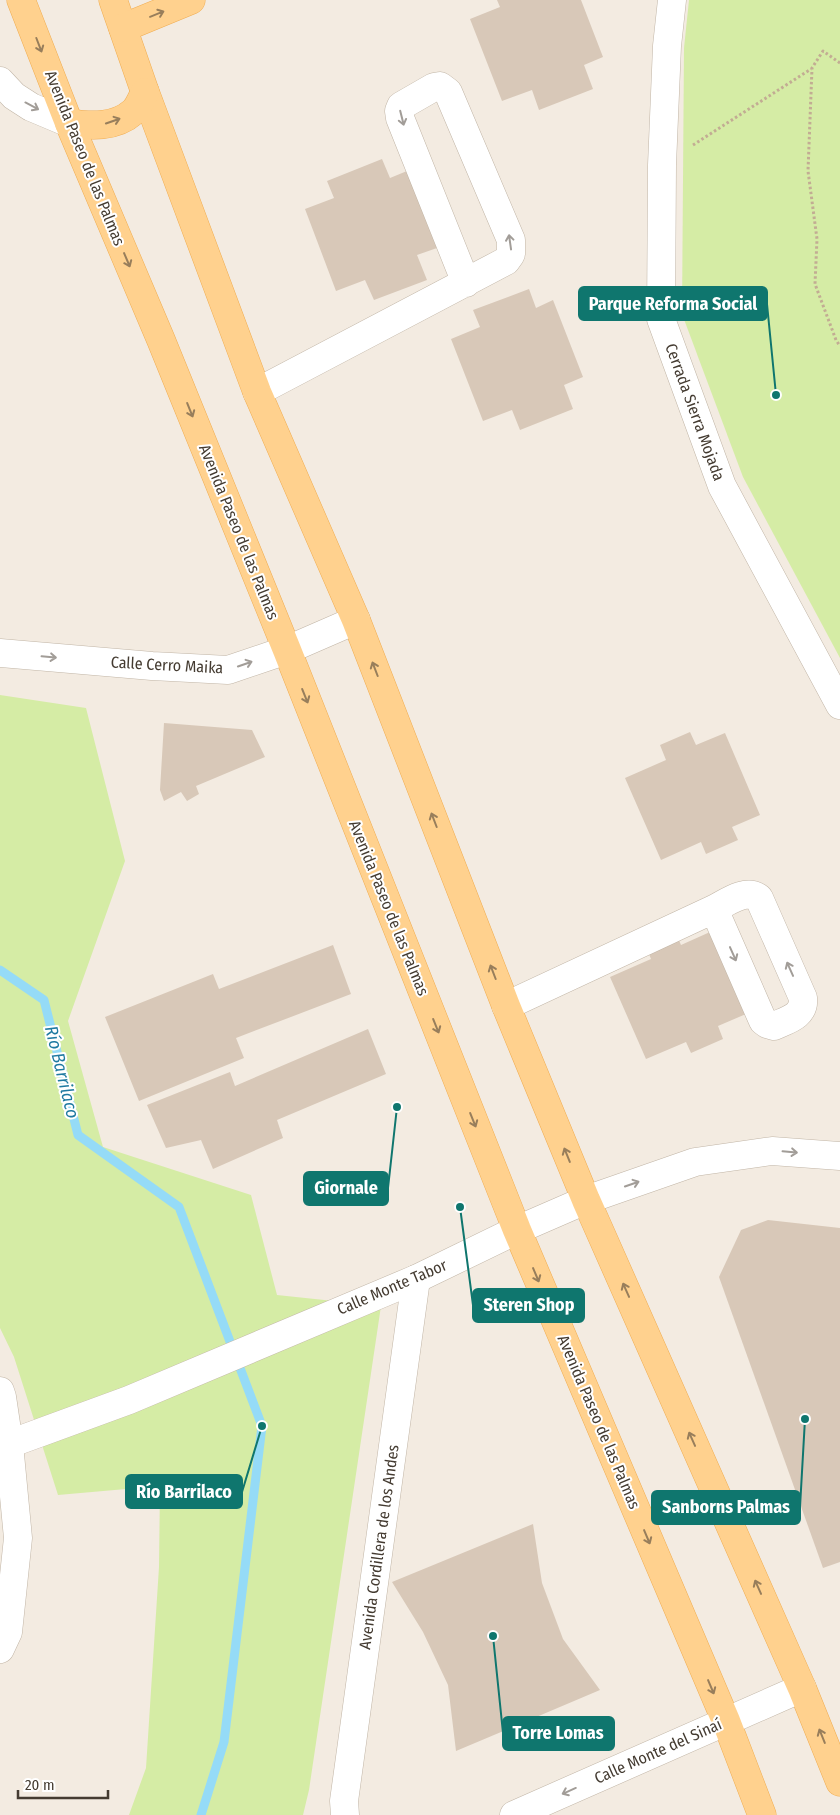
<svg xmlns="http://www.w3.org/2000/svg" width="840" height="1815" viewBox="0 0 840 1815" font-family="'Fira Sans Condensed',sans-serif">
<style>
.green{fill:#d5eca5}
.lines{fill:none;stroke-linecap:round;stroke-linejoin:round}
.stream{stroke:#95dbf7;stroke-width:9}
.building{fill:#d8c8b8}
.minor-casing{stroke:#c1b5a6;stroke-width:29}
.major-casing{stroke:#f0ad52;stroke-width:29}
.path{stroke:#c2ac93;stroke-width:3;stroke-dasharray:2.5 2.5;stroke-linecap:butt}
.minor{stroke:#fff;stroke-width:28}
.major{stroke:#ffd18e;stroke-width:28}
.oneway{stroke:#987e5b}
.oneway2{stroke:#a29d98}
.labels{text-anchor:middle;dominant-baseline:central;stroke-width:4;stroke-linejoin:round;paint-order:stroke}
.street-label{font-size:16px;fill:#443b31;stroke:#fff}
.water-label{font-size:18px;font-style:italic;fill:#1f7aa1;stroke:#fff}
.leader{fill:none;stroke:#0f766e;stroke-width:2}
.callout-dot{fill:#0f766e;stroke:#fff;stroke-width:2}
.callout{fill:#0f766e;stroke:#0f766e;stroke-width:2}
.callout-label{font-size:18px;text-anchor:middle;font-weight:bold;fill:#fff}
</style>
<rect width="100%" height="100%" fill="#f3ebe1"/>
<!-- green -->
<g class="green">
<path d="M689,0H840V658L743,477L682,314L684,48Z"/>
<path d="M0,695L86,708L125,861L68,1021L103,1147L251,1195L277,1295L381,1306L309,1790L303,1815H129L146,1768L159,1567L160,1486L58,1495L14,1357L0,1328Z"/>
</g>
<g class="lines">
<!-- stream -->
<path class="stream" d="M0,970L44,1000L78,1135L179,1207L262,1426L224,1742L201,1815"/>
</g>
<!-- building -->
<g class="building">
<path d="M497,0H581L603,57L584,65L593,89L539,110L532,90L502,101L470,19L500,7Z"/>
<path d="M382,159L390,178L407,171L437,248L417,255L427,280L374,300L365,280L336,291L305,209L334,198L327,181Z"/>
<path d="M529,289L536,308L553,300L583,377L564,385L573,409L520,430L512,410L483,421L451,339L480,327L473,310Z"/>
<path d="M164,723L252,730L265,757L196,786L199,794L187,801L181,792L164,801L160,790Z"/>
<path d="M690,732L696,745L725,733L760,815L732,827L738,840L706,854L701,842L661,860L625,778L666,760L660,745Z"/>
<path d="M675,931L681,945L710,932L746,1014L718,1026L723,1039L691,1053L686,1042L646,1059L610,977L651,959L645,944Z"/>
<path d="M333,945L351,994L236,1038L244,1058L139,1101L105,1017L213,974L219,989Z"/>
<path d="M368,1029L386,1074L277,1120L283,1138L213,1169L201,1140L166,1148L147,1105L230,1072L235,1086Z"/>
<path d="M768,1220L840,1228V1562L823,1568L719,1277L741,1230Z"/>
<path d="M533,1524L542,1583L563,1639L600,1690L456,1751L448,1685L423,1632L392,1582Z"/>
</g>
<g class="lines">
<defs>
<g id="minor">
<path d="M672,0L667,46L662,165L661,319L722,486L840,705"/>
<path d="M0,81L14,96L31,107L69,123"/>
<path d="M257,392L506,261L511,254V240L448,92L440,86L434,87L401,106L399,111L400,118L466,283"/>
<path d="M0,653L152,666L228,670L287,650L356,620"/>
<path d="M506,1006L714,909C726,903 746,888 759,898L803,998C805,1016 787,1020 774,1026L767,1024L763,1021L714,909"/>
<path d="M0,1391L2,1397L9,1444L18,1538L8,1632L0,1649"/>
<path d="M9,1444L129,1400L416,1279L517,1230L586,1200L695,1162L772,1151L840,1156"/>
<path d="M345,1815L344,1801L416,1279"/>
<path d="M514,1815L802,1688"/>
</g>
<g id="major">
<path d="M21,0L69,123L161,340L287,650L517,1230L726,1721L762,1815"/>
<path d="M113,0L145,92L257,392L356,620L506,1006L586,1200L802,1688L840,1782"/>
<path d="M123,28L191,0"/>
<path d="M69,123C90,126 115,128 133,112C138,108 142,98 145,92"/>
</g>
</defs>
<!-- minor casing -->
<use href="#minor" class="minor-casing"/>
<!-- major casing -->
<use href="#major" class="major-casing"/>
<!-- path -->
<g class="path">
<path d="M840,63L823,51L812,68L808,171L817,239L815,284L836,340L840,346"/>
<path d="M693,145L811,69"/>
</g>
<!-- minor -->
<use href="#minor" class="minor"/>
<!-- major -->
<use href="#major" class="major"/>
</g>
<!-- one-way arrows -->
<defs><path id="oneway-shaft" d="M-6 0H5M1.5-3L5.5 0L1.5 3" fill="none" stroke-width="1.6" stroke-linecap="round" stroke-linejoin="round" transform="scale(1.25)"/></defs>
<g class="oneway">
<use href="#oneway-shaft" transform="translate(157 14) rotate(-22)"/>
<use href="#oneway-shaft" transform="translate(39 45) rotate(69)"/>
<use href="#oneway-shaft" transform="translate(113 121) rotate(-19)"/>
<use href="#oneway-shaft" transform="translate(127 260) rotate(67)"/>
<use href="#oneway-shaft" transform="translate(190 410) rotate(68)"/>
<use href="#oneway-shaft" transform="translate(375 669) rotate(-111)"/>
<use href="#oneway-shaft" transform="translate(305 696) rotate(68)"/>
<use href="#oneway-shaft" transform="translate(434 820) rotate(-111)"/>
<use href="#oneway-shaft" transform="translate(493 972) rotate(-111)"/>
<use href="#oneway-shaft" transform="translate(436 1026) rotate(68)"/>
<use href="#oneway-shaft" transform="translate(473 1120) rotate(68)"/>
<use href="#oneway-shaft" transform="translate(567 1155) rotate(-112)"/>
<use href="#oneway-shaft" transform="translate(536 1275) rotate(67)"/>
<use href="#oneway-shaft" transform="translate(626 1290) rotate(-114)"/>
<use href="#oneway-shaft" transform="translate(692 1439) rotate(-114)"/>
<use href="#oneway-shaft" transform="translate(647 1537) rotate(67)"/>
<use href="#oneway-shaft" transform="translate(758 1587) rotate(-114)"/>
<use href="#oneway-shaft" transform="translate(711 1687) rotate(67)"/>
<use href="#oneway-shaft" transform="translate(822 1736) rotate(-112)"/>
</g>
<g class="oneway2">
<use href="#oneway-shaft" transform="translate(32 106) rotate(28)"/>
<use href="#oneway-shaft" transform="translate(402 118) rotate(76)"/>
<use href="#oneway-shaft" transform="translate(510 242) rotate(-98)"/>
<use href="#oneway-shaft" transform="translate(49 657) rotate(5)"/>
<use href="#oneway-shaft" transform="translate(245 664) rotate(-19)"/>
<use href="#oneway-shaft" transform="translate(733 954) rotate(66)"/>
<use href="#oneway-shaft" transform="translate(790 969) rotate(-114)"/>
<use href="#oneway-shaft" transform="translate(790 1152) rotate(5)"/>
<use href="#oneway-shaft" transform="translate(632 1184) rotate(-19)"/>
<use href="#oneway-shaft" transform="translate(569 1791) rotate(156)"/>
</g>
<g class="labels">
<!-- street labels -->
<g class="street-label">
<text transform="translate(85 158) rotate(68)">Avenida Paseo de las Palmas</text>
<text transform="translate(695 412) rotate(70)">Cerrada Sierra Mojada</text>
<text transform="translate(239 532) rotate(68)">Avenida Paseo de las Palmas</text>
<text transform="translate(167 665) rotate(3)">Calle Cerro Maika</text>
<text transform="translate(389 908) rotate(68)">Avenida Paseo de las Palmas</text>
<text transform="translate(392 1287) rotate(-23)">Calle Monte Tabor</text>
<text transform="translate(599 1422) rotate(67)">Avenida Paseo de las Palmas</text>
<text transform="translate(379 1547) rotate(-82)">Avenida Cordillera de los Andes</text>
<text transform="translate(658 1751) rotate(-24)">Calle Monte del Sinaí</text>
</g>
<!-- water labels -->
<g class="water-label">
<text transform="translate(62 1072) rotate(76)">Río Barrilaco</text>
</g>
</g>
<!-- callouts -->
<path class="leader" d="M776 395L767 304M397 1107L388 1188M460 1207L473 1305M262 1426L242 1492M805 1419L800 1507M493 1636L503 1733"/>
<g class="callout-dot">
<circle cx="776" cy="395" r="5"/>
<circle cx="397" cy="1107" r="5"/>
<circle cx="460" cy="1207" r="5"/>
<circle cx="262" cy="1426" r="5"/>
<circle cx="805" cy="1419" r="5"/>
<circle cx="493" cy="1636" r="5"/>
</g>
<g class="callout">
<rect x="579" y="287" width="188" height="33" rx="5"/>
<rect x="304" y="1172" width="84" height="33" rx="5"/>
<rect x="473" y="1289" width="111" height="33" rx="5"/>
<rect x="126" y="1475" width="116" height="33" rx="5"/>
<rect x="652" y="1491" width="148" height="33" rx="5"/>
<rect x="503" y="1717" width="111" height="33" rx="5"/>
</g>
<g class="callout-label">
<text x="673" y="310">Parque Reforma Social</text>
<text x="346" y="1194">Giornale</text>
<text x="529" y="1311">Steren Shop</text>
<text x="184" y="1498">Río Barrilaco</text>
<text x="726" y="1513">Sanborns Palmas</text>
<text x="558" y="1739">Torre Lomas</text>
</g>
<!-- scale -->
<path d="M18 1790v8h90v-8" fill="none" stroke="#443b31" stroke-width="2.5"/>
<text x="25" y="1790" font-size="15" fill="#443b31" stroke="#ffffff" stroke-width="4" paint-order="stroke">20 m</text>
</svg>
